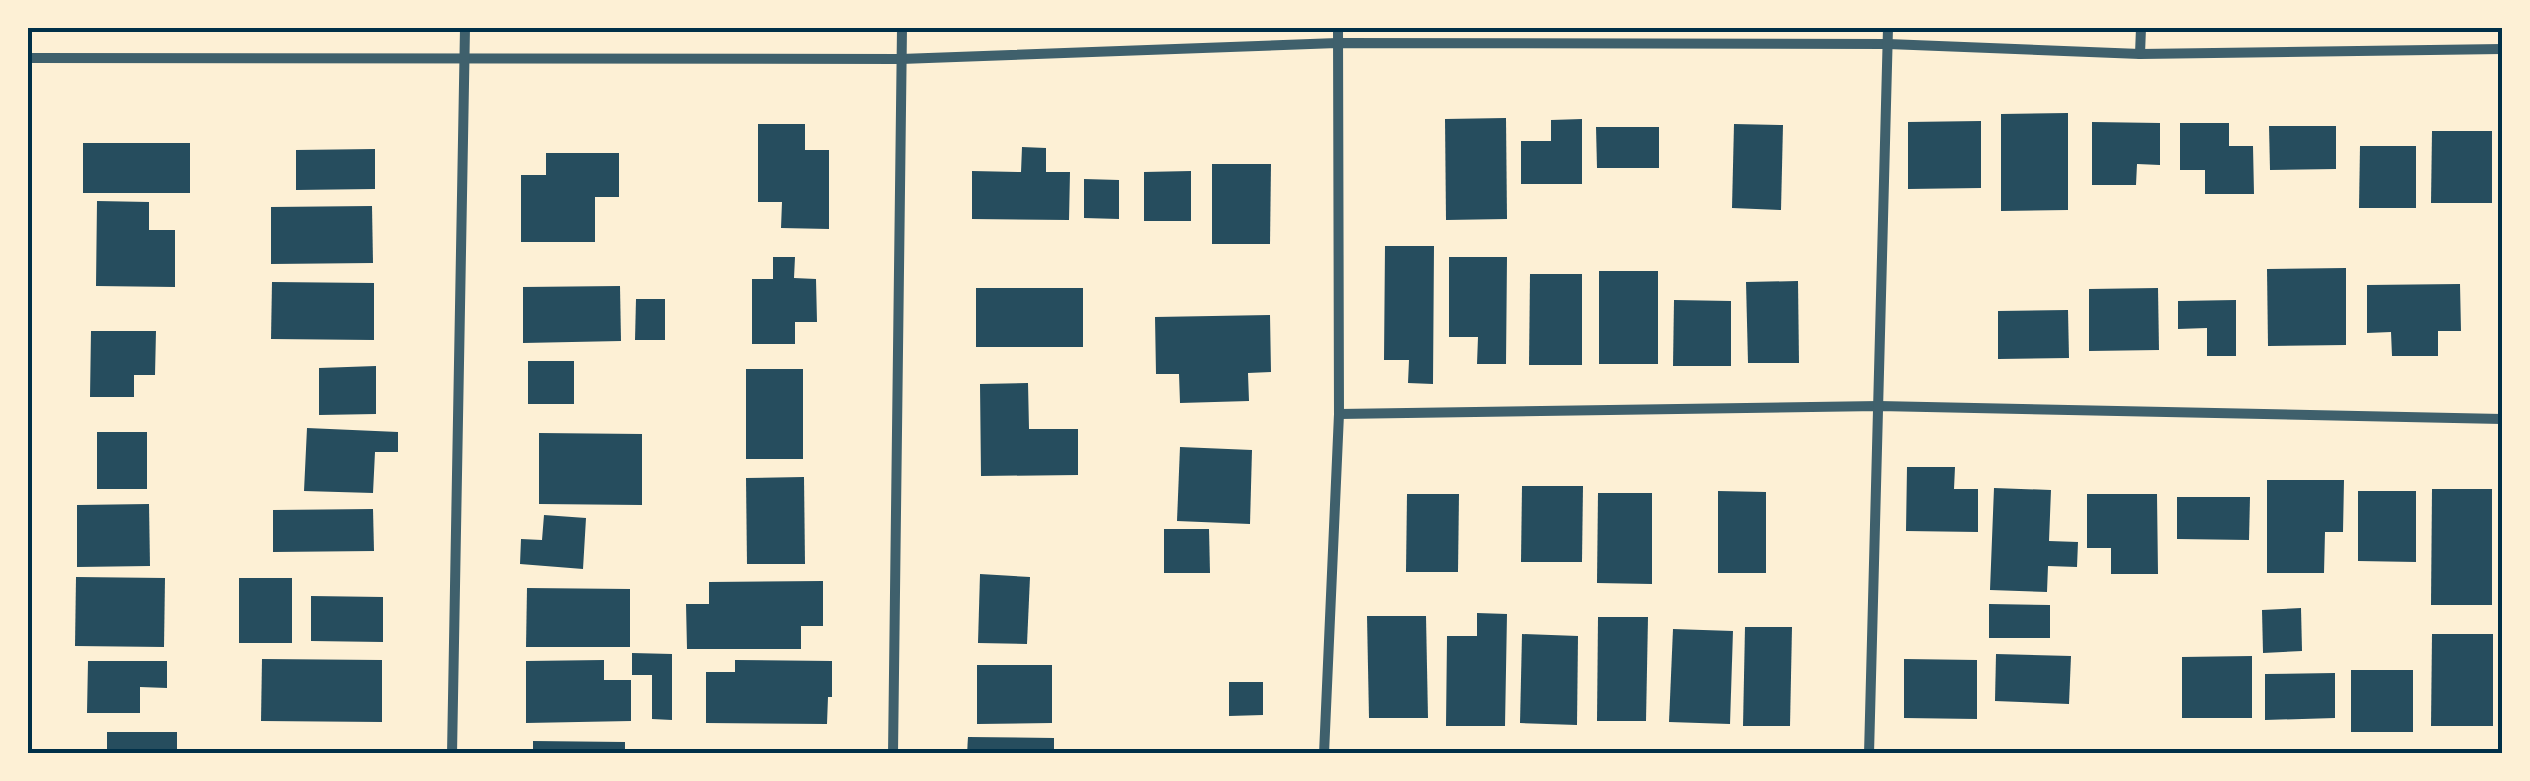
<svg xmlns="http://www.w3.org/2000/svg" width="2530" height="781" viewBox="0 0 2530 781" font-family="Inter,sans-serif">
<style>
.building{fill:#264d5e}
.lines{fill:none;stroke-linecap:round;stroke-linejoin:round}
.minor{stroke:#3f606c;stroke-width:10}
.neatline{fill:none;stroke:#003049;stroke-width:4}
</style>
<rect width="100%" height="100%" fill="#fdf0d5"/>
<!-- building -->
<g class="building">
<path d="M2068,113V210L2001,211V114Z"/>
<path d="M1506,118L1507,219L1446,220L1445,119Z"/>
<path d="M1582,119V184H1521V141H1551V120Z"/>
<path d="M1981,121V188L1908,189V122Z"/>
<path d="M2092,122L2160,123V165L2137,164L2136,185H2092Z"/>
<path d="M2180,123H2229V146H2253L2254,194H2205V170H2180Z"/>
<path d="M758,124H805V150H829V229L781,228L782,202H758Z"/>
<path d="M1734,124L1783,125L1781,210L1732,208Z"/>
<path d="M2269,126H2336V169L2270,170Z"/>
<path d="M1596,127H1659V168H1597Z"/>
<path d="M2432,131H2492V203H2431Z"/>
<rect x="83" y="143" width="107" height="50"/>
<path d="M2360,146H2416V208H2359Z"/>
<path d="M1022,147L1046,148V172H1070L1069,220L972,219V171L1021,172Z"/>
<path d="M375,149V189L296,190V150Z"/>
<path d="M546,153H619V197H595V242H521V175H546Z"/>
<path d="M1212,164H1271L1270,244H1212Z"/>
<path d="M1191,171V221H1144V172Z"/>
<path d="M1084,179L1119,180V219L1084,218Z"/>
<path d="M97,201L149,202V230H175V287L96,286Z"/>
<path d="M372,206L373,263L271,264V207Z"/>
<path d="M1385,246H1434L1433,384L1408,383L1409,360H1384Z"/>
<path d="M773,257H795L794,278L816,279L817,322H795V344H752V279H773Z"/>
<path d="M1449,257H1507L1506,364H1477L1478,337H1449Z"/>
<path d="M2346,268V345L2268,346L2267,269Z"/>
<rect x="1599" y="271" width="59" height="93"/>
<path d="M1530,274H1582V365H1529Z"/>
<path d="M1798,281L1799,363H1748L1746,282Z"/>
<path d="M272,282L374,283V340L271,339Z"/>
<path d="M2460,284L2461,331H2438V356H2392L2391,332L2367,333V285Z"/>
<path d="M620,286L621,341L523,343V287Z"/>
<rect x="976" y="288" width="107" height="59"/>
<path d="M2158,288L2159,350L2089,351V289Z"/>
<path d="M636,299H665V340H635Z"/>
<path d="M1674,300L1731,301V366H1673Z"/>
<path d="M2236,300V356H2207V328L2178,329V301Z"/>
<path d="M2068,310L2069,358L1998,359V311Z"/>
<path d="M1270,315L1271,372L1248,373L1249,401L1180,403L1179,374H1156L1155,317Z"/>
<path d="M91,331H156L155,375H134V397H90Z"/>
<rect x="528" y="361" width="46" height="43"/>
<path d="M376,366V414L319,415V368Z"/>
<rect x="746" y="369" width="57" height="90"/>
<path d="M1028,383L1029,429H1078V475L981,476L980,384Z"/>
<path d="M307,428L398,432V452H375L373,493L304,491Z"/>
<rect x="97" y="432" width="50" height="57"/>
<path d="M539,433L642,434V505L539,504Z"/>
<path d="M1180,447L1252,450L1250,524L1177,521Z"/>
<path d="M1907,467H1955L1954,489H1978V532L1906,531Z"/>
<path d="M804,477L805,564H747L746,478Z"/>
<path d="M2267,480H2344L2343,532H2325L2324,573H2267Z"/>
<path d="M1522,486H1583L1582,562H1521Z"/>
<path d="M1994,488L2051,490L2049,541L2078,542L2077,567L2048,566L2047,592L1990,590Z"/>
<path d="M2432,489H2492V605H2431Z"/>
<path d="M1718,491L1766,492V573H1718Z"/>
<path d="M2358,491H2416V562L2358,561Z"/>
<path d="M1598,493H1652V584L1597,583Z"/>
<path d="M1407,494H1459L1458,572H1406Z"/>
<path d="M2087,494H2157L2158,574H2111V548H2087Z"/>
<path d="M2177,497H2250L2249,540L2177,539Z"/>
<path d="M149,504L150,566L77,567V505Z"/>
<path d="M373,509L374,551L273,552V510Z"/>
<path d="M544,515L586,518L583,569L520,564L521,539L542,540Z"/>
<path d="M1164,529H1209L1210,573H1164Z"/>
<path d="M980,574L1030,577L1027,644L978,643Z"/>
<path d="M76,577L165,578L164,647L75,646Z"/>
<rect x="239" y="578" width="53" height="65"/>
<path d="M823,581V626H801V649H687L686,604H709V582Z"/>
<path d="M527,588L630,589V647H526Z"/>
<path d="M311,596L383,597V642L311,641Z"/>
<path d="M1989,604L2050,605V638H1989Z"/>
<path d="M2301,608L2302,651L2263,653L2262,610Z"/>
<path d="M1477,613L1507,614L1505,726H1446L1447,636H1477Z"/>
<path d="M1367,616H1426L1428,718H1369Z"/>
<path d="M1598,617H1648L1646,721H1597Z"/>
<path d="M1745,627H1792L1790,726H1743Z"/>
<path d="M1673,629L1733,631L1730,724L1669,722Z"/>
<path d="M1522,634L1578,636L1577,725L1520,723Z"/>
<path d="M2432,634H2493V726H2431Z"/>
<path d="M632,653L672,654V720L652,719V675H632Z"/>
<path d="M1996,654L2071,656L2069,704L1995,701Z"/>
<path d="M2252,656V718H2182V657Z"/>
<path d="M262,659L382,660V722L261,721Z"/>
<path d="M1904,659L1977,660V719L1904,718Z"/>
<path d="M604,660V680H631V721L526,723V661Z"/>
<path d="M735,660L832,661V697H828L827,724L706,723V672H735Z"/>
<path d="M88,661H167V688L140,687V713H87Z"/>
<path d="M977,665H1052V723L977,724Z"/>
<rect x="2351" y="670" width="62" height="62"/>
<path d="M2335,673V718L2265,720V674Z"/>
<path d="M1229,682H1263V715L1229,716Z"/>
<rect x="107" y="732" width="70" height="22"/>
<path d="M968,737L1054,738V754H967Z"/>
<path d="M533,741L625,742V754H533Z"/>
</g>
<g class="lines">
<!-- minor -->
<g class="minor">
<path d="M2140,54L2141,28"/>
<path d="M28,58L901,59L1337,43L1888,44L2140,54L2502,49"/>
<path d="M1339,414L1879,406L2502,419"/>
<path d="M452,754L465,28"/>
<path d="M893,754L902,28"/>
<path d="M1324,754L1339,414L1338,28"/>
<path d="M1869,754L1888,28"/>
</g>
</g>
<!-- border -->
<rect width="2530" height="781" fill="none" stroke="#fdf0d5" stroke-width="60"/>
<rect x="30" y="30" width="2470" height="721" class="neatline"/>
</svg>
